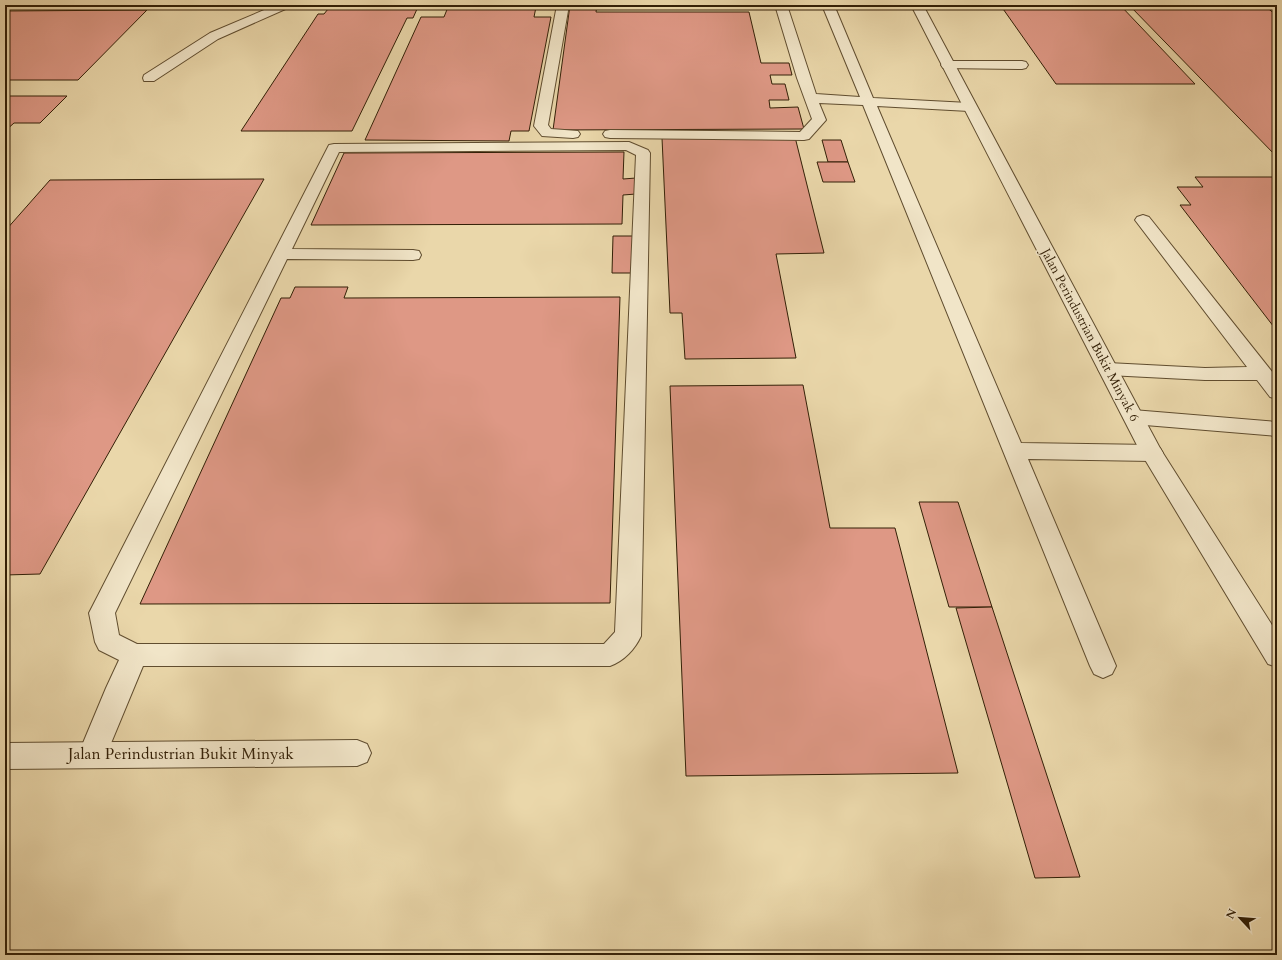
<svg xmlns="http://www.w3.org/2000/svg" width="1282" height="960" viewBox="0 0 1282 960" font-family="Cardo,serif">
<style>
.building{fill:#de9885;stroke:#321f06}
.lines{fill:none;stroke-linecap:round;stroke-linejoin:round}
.service-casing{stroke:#604d2f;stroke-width:2}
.minor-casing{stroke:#604d2f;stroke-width:2}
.service{fill:#f1e5c8;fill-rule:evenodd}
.minor{fill:#f1e5c8;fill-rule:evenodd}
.labels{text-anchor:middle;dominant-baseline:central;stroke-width:3;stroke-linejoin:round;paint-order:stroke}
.street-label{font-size:13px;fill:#321f06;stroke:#f1e5c8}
.near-street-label{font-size:16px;fill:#321f06;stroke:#f1e5c8}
</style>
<rect width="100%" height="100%" fill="#ead7aa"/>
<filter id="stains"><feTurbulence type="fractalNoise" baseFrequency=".005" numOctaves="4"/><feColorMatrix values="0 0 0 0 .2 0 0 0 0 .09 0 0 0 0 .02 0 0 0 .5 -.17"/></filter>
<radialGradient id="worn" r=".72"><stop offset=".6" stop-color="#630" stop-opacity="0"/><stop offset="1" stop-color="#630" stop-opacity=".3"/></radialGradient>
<!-- building -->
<g class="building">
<path d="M368,5H419L417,9H366Z"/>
<path d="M570,5H597L596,12H749L761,63H789L792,75H770L772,84H785L789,100H769L770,108L798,107L804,129L553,130Z"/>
<path d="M1039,5H1120L1195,84H1056L1001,6H1040Z"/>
<path d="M1129,5H1264L1277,16V157Z"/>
<path d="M448,7H536L534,17H551L529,131H511L509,141L365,140L421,17H444Z"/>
<path d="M328,9H417L413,18H407L352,131H241L318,14H324Z"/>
<path d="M147,10L78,80H5V11Z"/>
<path d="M5,96H67L40,123H14L5,131Z"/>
<path d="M795,137L824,253L776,254L796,358L685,359L682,313H670L662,138Z"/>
<path d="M822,140H841L848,162H828Z"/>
<path d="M624,152L623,179L636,178V194L623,195L622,224L311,225L344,153Z"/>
<path d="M817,162H848L855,182H823Z"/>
<path d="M1195,177H1277V331L1180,205H1191L1177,187H1203Z"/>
<path d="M264,179L40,574L5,575V231L50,180Z"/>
<path d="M613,236H637V273H612Z"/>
<path d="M295,287H348L344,298L620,297L610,603L140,604L281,298H290Z"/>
<path d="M803,385L830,528H895L958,773L686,776L670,386Z"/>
<path d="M919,502H958L992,607H949Z"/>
<path d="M992,607L1080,877L1035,878L956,608Z"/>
</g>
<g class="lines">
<defs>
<g id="service">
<path d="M276,5H292L290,7L218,39L154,81H144L143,78L144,75L210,33Z"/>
<path d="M557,5H569L548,125L551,129L578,131L580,134L578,137L573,138L542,136L534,126Z"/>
<path d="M775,5H787L816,94L860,97L822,5H834L873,98L969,103L974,104L976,107L974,110L969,111L877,106L1021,443L1152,445L1160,448L1163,453L1160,458L1152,461L1028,459L1116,666L1112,674L1103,678L1094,674L1090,666L863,105L819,103L826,120L809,139L804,140L610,138L605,137L603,134L605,131L610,130L800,132L812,119L797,78Z"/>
<path d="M1267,5H1277V9L1269,7Z"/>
<path d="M947,61H1022L1026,62L1028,65L1026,68L1022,69L943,68L941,65L943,62Z"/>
<path d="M629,142L648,150L650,153L641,636C635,649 624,661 610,666H143L102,765L92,768L82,765L78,755L106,688L119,660L99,650L95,642L89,613L329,145L334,144ZM626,150L636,155L615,632L604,644H137L119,635L115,613L287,259L413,260L419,259L421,255L419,251L413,250L292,249L339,152Z"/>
<path d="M1143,215L1149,217L1277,378V399L1270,397L1257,380H1205L1108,375L1101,374L1098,369L1101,364L1108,363L1205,368L1247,367L1135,220L1137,217Z"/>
<path d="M1133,410L1277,422V436L1133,424L1126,422L1123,417L1126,412Z"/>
</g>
<g id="minor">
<path d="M911,5H923L1161,450L1277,633V667L1268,664L1141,453Z"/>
<path d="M357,740L367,744L371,753L367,762L357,766L5,769V743Z"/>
</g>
</defs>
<!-- service casing -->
<use href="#service" class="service-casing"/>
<!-- minor casing -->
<use href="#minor" class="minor-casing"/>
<!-- service -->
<use href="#service" class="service"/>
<!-- minor -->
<use href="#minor" class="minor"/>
</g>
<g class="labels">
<!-- street labels -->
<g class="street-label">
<text transform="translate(1090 335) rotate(62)">Jalan Perindustrian Bukit Minyak 6</text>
</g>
<!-- near-street labels -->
<g class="near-street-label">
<text x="181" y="754">Jalan Perindustrian Bukit Minyak</text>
</g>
</g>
<!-- margin -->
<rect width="1282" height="960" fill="none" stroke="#ead7aa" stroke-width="20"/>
<rect x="6" y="6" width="1270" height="948" fill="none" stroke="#321f06" stroke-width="2"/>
<rect x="10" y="10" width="1262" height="940" fill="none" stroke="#321f06"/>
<!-- north arrow -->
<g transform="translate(1240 918) rotate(296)" stroke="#f1e5c8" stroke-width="3" paint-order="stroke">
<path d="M0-3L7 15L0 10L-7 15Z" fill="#321f06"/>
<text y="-6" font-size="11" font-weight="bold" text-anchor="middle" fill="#321f06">N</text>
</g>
<rect width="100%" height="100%" filter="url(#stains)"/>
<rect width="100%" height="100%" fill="url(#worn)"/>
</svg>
